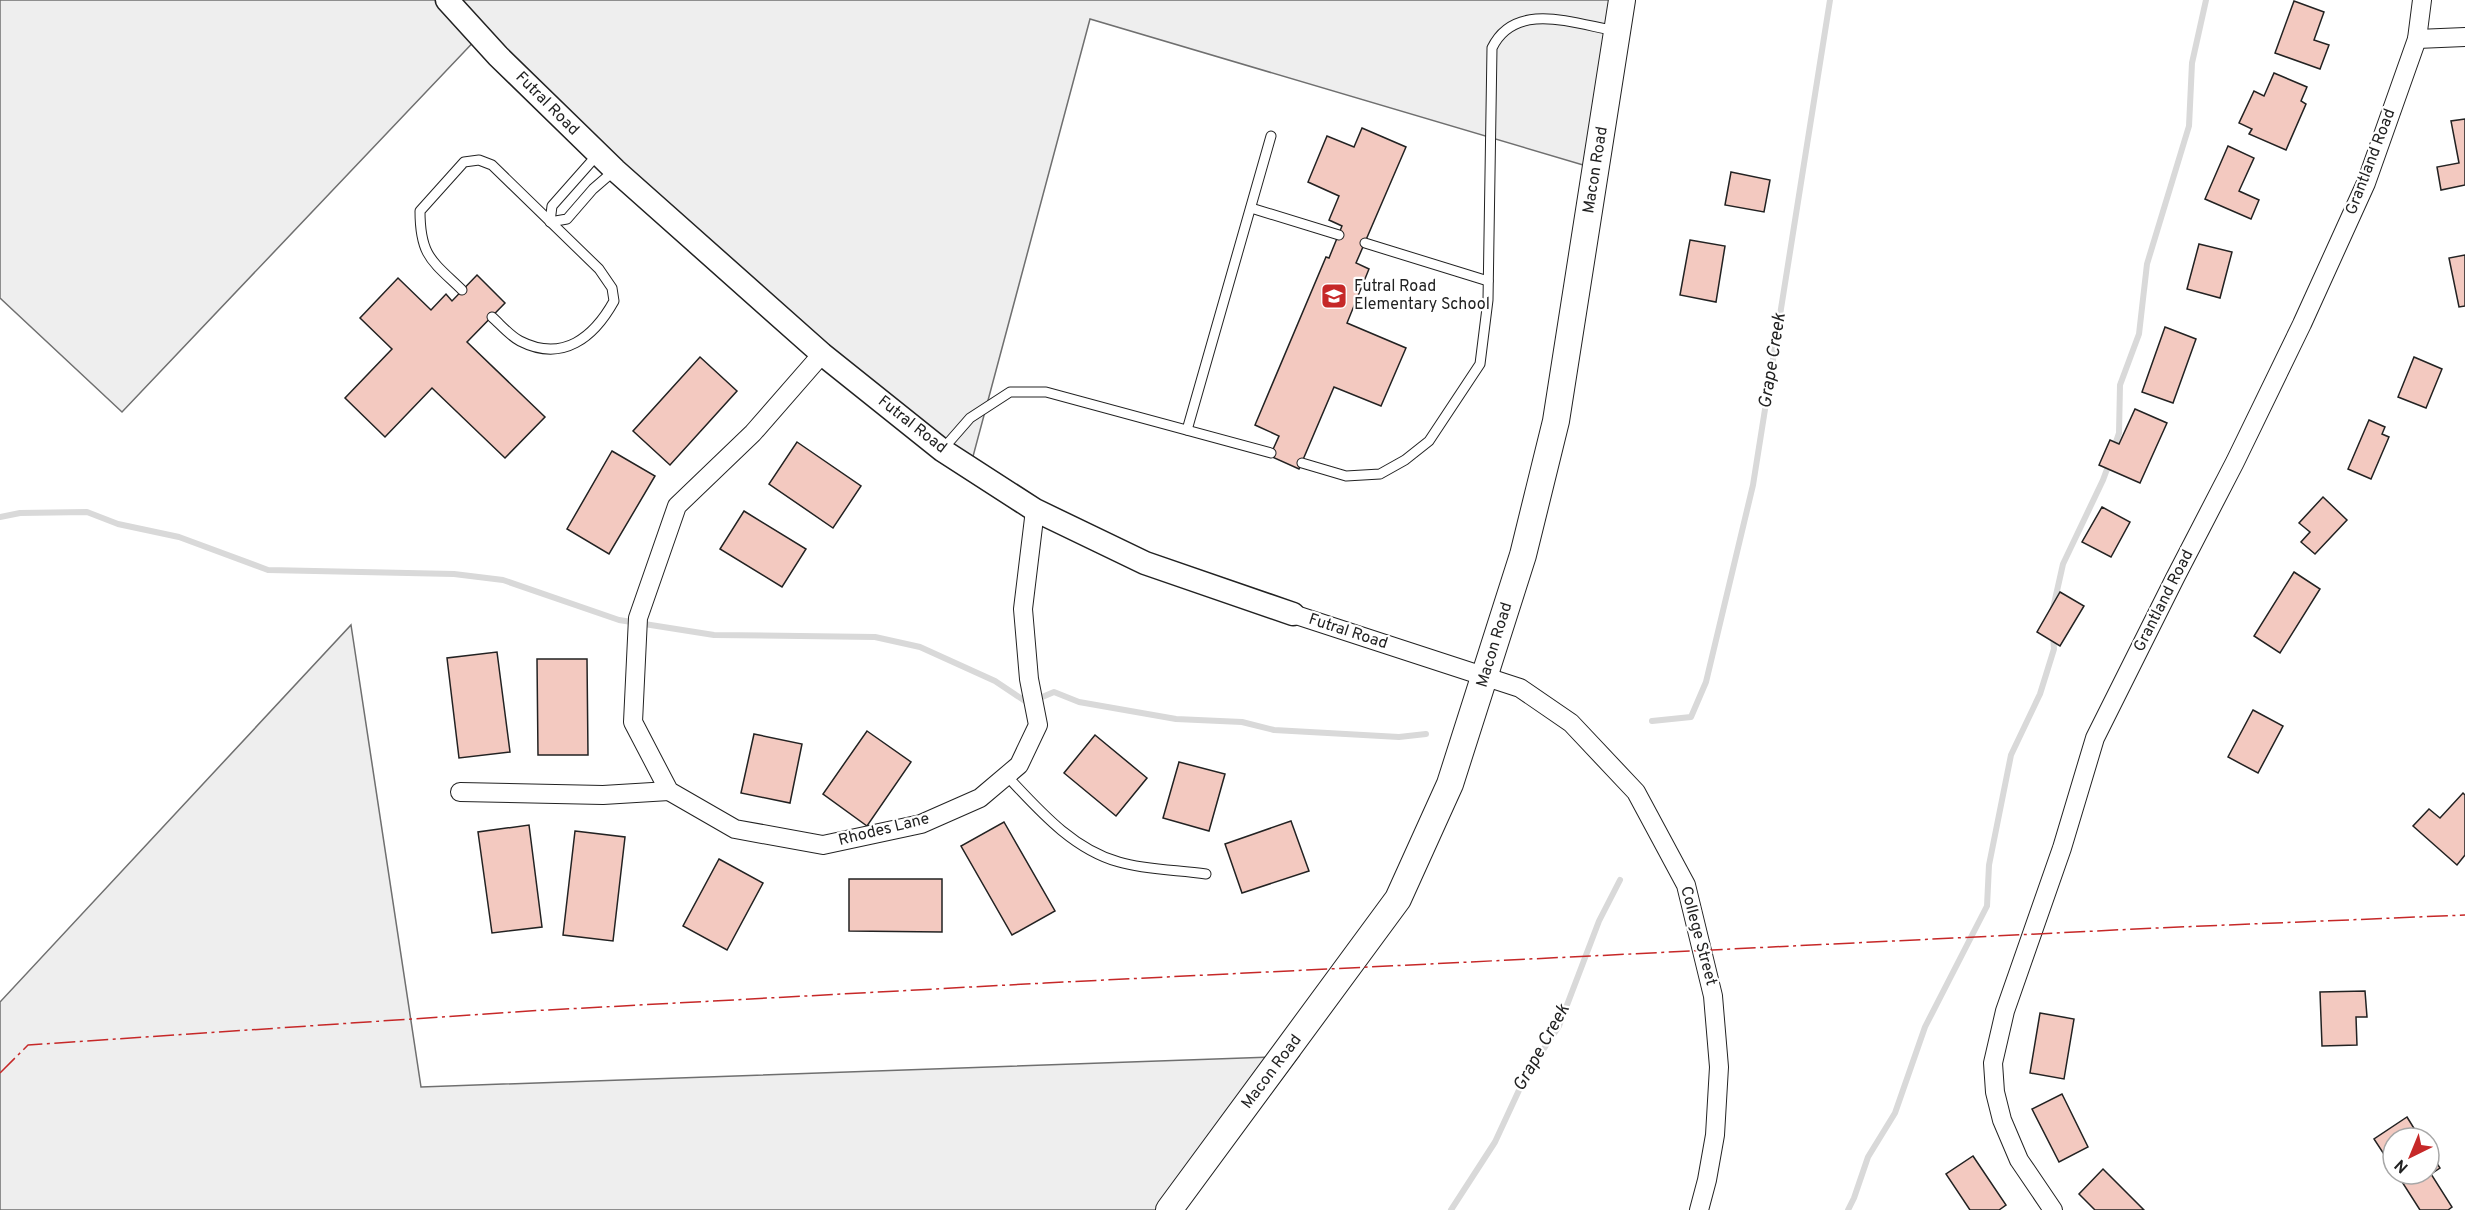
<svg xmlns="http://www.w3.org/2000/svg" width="2465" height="1210" viewBox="0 0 2465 1210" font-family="Overpass,sans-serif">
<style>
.green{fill:#eee;stroke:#6f6f6f;stroke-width:1.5}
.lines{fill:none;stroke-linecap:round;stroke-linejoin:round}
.stream{stroke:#d9d9d9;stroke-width:6}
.building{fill:#f3c9c0;stroke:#222;stroke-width:1.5}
.service-casing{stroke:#222;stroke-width:11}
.minor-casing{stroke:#222;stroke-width:20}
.tertiary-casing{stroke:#222;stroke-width:25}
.secondary-casing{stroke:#222;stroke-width:28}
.service{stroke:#fff;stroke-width:9}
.minor{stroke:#fff;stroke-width:18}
.tertiary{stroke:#fff;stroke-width:22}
.secondary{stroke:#fff;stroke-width:26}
.power{stroke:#c62828;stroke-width:1.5;stroke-dasharray:21 4.5 3 4.5;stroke-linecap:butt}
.labels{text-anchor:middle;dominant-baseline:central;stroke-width:4.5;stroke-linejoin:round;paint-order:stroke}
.street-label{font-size:16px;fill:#222;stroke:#fff}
.poi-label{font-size:16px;fill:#222;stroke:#fff;text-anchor:start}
.water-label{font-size:18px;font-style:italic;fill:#222;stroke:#fff}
</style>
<rect width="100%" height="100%" fill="#fff"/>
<!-- green -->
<g class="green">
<path d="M0,0H1622L1600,170L1090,19L971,464L720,254L482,33L122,412L0,298Z"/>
<path d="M351,625L421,1087L1299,1056L1183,1210H0V1002Z"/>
</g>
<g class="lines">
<!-- stream -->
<g class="stream">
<path d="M2114,448L2119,433L2120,385L2139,334L2147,264L2189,126L2192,63L2206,0"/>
<path d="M0,517L20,513L87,512L118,524L179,537L268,570L454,574L503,580L619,620L714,635L875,637L920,647L995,681L1028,703L1054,692L1079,702L1176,719L1242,722L1274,730L1399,737L1426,734"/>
<path d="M2052,613L2063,564L2103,480L2110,461"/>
<path d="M1652,721L1691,717L1706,682L1753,485L1830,0"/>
<path d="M1451,1210L1495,1142L1526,1075L1559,1026L1599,921L1620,880"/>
<path d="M1848,1210L1854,1198L1868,1157L1895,1113L1925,1027L1987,906L1989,865L2011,755L2040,694L2054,649L2053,635"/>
</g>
</g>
<!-- building -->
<g class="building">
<path d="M2294,1L2324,12L2314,40L2329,45L2320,69L2275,53Z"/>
<path d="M2274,73L2307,87L2301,101L2306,104L2286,150L2249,134L2252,129L2239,123L2254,91L2264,96Z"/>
<path d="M2465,119V185L2441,190L2437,167L2459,163L2451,121Z"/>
<path d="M1362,128L1406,147L1356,263L1369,269L1347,323L1406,348L1381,406L1334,387L1299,469L1270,456L1279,436L1255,425L1326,257L1329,258L1342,226L1329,220L1339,196L1308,182L1327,136L1354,147Z"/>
<path d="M2228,146L2254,158L2239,191L2259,200L2251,219L2205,199Z"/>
<path d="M1731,172L1770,180L1764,212L1725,205Z"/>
<path d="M1690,240L1725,246L1716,302L1680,295Z"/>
<path d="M2199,244L2232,252L2220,298L2187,289Z"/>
<path d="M2465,255V306L2459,307L2449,258Z"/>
<path d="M477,275L505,303L467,342L545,417L505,458L432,388L385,437L345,398L392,349L360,318L398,278L431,310L446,294L452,301Z"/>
<path d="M2165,327L2196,339L2173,403L2142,392Z"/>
<path d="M700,357L737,391L670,465L633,431Z"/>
<path d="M2414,357L2442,369L2426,408L2398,397Z"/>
<path d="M2135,409L2167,423L2140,483L2099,465L2110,440L2119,444Z"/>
<path d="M2369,420L2385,427L2382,434L2389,437L2371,479L2348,469Z"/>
<path d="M797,442L861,486L833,528L769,484Z"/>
<path d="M612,451L655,476L609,554L567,529Z"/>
<path d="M2323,497L2347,520L2315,554L2301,542L2310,532L2299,523Z"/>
<path d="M2102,507L2130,522L2111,557L2082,542Z"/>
<path d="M744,511L806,549L782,587L720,549Z"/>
<path d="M2294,572L2320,589L2280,653L2254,636Z"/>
<path d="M2060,592L2084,606L2060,646L2037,632Z"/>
<path d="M497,652L510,752L459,758L447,658Z"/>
<path d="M537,659H587L588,755H538Z"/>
<path d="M2253,710L2283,726L2258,773L2228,757Z"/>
<path d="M867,731L911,762L867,826L823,794Z"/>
<path d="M754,734L802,744L790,803L741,793Z"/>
<path d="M1095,735L1147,778L1116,816L1064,773Z"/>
<path d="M1179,762L1225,774L1209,831L1163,818Z"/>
<path d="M2463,793L2465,795V855L2457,865L2413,826L2429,809L2440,818Z"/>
<path d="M1291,821L1309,871L1242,893L1225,844Z"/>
<path d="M1004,822L1055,911L1012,935L961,846Z"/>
<path d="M529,825L542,927L492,933L478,832Z"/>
<path d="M575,831L625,837L613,941L563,935Z"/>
<path d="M719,859L763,883L727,950L683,926Z"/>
<path d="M849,879H942V932L849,931Z"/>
<path d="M2365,991L2367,1017H2356L2357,1045L2322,1046L2320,992Z"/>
<path d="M2040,1013L2074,1019L2064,1079L2030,1073Z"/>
<path d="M2062,1094L2088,1147L2059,1162L2032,1109Z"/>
<path d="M2407,1117L2420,1138H2393V1168L2374,1139Z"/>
<path d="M2429,1151L2440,1168L2431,1174L2452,1207L2448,1210H2420L2397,1174H2429Z"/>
<path d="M1973,1156L2006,1205L1999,1210H1970L1946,1174Z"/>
<path d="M2103,1169L2144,1210H2095L2079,1194Z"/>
</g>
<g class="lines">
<defs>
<g id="service">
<path d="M598,154L552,206L550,222L567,219L593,189L615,170"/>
<path d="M1251,208L1339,235"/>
<path d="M1365,243L1488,281"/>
<path d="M462,290C432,261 420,256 420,211L464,162L479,160L492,165L599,269L612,288L614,301C594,337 563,363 520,341C510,336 500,324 492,317"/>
<path d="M1187,430L1271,136"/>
<path d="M942,450L970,418L1010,392H1046L1271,453"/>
<path d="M1302,463L1346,476L1380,474L1405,460L1429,441L1480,364L1488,300L1492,48C1515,0 1575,24 1616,31"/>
<path d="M1006,775C1038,809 1072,849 1119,862C1146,870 1178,870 1206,874"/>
</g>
<g id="minor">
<path d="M2417,39L2465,37"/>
<path d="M822,354L753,433L677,506L638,618L633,722L669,791L735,829L823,845L921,824L980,798L1019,765L1038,725L1029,679L1023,609L1035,510"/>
<path d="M1293,614L1520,688L1571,723L1636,792L1686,885L1713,996L1719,1067L1715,1135L1707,1180L1699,1210"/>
<path d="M460,792L603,795L669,791"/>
<path d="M2053,1210L2019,1160L2002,1120L1995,1092L1993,1063L2005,1011L2062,848L2095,738L2175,578L2235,462L2302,324L2366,183L2417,39L2422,0"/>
</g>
<path id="tertiary" d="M447,0L498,56L615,170L822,354L942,450L1035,510L1145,563L1293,614"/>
<path id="secondary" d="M1169,1210L1398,899L1450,784L1523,555L1556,421L1622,0"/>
</defs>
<!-- service casing -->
<use href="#service" class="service-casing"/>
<!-- minor casing -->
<use href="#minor" class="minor-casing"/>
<!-- tertiary casing -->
<use href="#tertiary" class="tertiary-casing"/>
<!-- secondary casing -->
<use href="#secondary" class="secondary-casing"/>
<!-- service -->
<use href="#service" class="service"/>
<!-- minor -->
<use href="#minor" class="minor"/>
<!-- tertiary -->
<use href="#tertiary" class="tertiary"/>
<!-- secondary -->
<use href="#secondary" class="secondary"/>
<!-- power -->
<path class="power" d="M0,1073L28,1045L529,1011L1045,983L2156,928L2465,915"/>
</g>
<!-- icons -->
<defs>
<symbol id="school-square" viewBox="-11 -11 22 22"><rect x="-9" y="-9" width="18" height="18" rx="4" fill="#c62828" stroke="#fff"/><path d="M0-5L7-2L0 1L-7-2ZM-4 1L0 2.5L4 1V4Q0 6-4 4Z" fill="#fff"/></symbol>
</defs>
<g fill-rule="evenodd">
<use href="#school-square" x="1319" y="281" width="30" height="30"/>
</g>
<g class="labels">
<!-- street labels -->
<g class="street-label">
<text transform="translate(547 104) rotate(45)">Futral Road</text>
<text transform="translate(2371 162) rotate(-69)">Grantland Road</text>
<text transform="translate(1596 170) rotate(-81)">Macon Road</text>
<text transform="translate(912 425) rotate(38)">Futral Road</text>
<text transform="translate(2164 601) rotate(-63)">Grantland Road</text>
<text transform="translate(1348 632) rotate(18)">Futral Road</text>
<text transform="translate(1495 645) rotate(-73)">Macon Road</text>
<text transform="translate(884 830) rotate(-14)">Rhodes Lane</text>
<text transform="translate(1698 936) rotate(75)">College Street</text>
<text transform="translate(1272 1072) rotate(-53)">Macon Road</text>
</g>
<!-- poi labels -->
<g class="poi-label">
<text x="1354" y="287">Futral Road<tspan x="1354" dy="18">Elementary School</tspan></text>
</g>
<!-- water labels -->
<g class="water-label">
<text transform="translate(1773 361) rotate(-81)">Grape Creek</text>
<text transform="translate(1542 1048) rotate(-61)">Grape Creek</text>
</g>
</g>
<!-- north arrow -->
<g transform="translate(2411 1156) rotate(223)"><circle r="28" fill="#ffffff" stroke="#a7a7a7" stroke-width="1.5"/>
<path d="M0-4.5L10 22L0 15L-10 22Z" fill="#c62828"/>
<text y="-9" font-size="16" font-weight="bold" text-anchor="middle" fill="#222222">N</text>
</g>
</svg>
